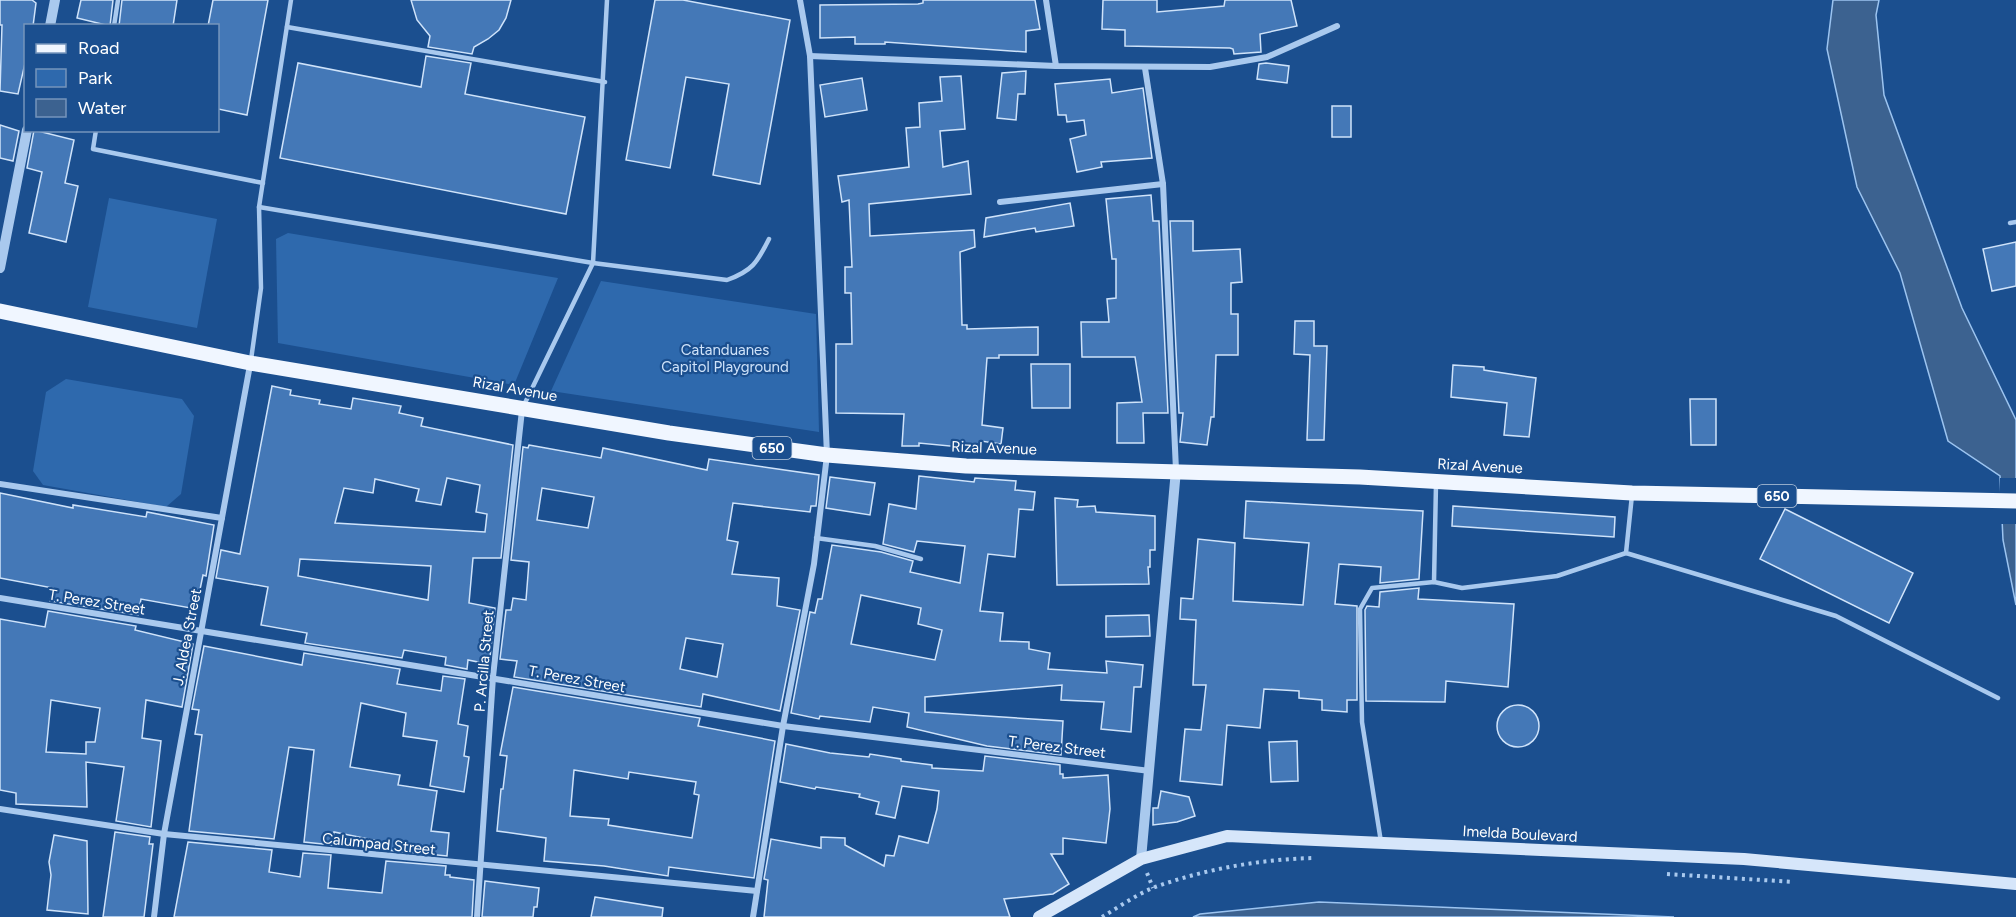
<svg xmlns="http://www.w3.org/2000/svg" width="2016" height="917" viewBox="0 0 2016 917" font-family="Figtree,sans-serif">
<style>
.green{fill:#2e69ad}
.water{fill:#3c6290;stroke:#9cc4f0;stroke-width:1.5}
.pier{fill:#1b4f8f}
.building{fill:#4478b7;stroke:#cfe3fa;stroke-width:1.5;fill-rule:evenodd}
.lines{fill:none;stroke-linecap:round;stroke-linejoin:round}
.path{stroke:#a9c9ee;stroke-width:4;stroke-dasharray:3 4.5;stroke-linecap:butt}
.service{stroke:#a9c9ee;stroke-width:4.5}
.minor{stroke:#a9c9ee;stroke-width:6}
.tertiary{stroke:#a9c9ee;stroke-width:10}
.secondary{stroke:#d6e6fa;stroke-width:12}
.primary{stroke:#f0f6ff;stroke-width:15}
.labels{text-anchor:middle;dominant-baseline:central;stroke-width:4.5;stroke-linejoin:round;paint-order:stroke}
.shield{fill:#1b4f8f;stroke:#bbcadd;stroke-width:1.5}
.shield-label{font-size:14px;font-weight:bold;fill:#fff}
.park-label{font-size:15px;fill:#cfe3fa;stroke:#1b4f8f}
.street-label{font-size:15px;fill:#fff;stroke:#1b4f8f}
</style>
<rect width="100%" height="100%" fill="#1b4f8f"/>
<!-- green -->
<g class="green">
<path d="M109,198L217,219L197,328L88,307Z"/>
<path d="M288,233L558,278L514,385L278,343L276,239Z"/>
<path d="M601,281L816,314L819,432L551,391Z"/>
<path d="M66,379L182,399L194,416L181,494L166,507L43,485L33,471L46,392Z"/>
</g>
<!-- water -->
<g class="water">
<path d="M1833,0H1879L1876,15L1884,95L1962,308L2016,420V605L2003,540L2000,476L1948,441L1900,273L1857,187L1827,49Z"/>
<path d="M1319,902L1674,917H1193L1200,914Z"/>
</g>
<!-- pier -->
<rect class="pier" x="2000" y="478" width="16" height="46"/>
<!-- building -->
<g class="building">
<path d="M0,0H32L36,3L33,26H26V59L18,94L0,91L2,25H0Z"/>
<path d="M81,0H113L110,26L77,18Z"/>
<path d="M122,0H177L173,26H119Z"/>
<path d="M213,0H268L247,115L218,109V26H208Z"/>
<path d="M411,0H511L506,18L499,30L488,39L474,47L472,54L428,47L430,36L417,20Z"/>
<path d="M655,0H683L790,20L760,184L713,175L729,84L686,77L670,168L626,160Z"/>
<path d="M923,0H1035L1040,29L1026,31V52L885,42V44H855V37L820,38V5L918,4L923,3Z"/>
<path d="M1103,0H1157V12L1224,6L1225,0H1291L1297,26L1260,34L1261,52L1234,54L1233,49L1230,48L1125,46V30L1102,29Z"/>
<path d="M426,56L471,63L465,94L585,117L566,214L280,158L298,63L421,87Z"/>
<path d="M1266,63L1289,66L1287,83L1257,79L1259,64Z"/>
<path d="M1026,71L1025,94H1018L1016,120L997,118L1002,73Z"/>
<path d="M961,76L965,129L940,131L943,167L968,161L971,194L869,204L870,236L974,230L975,247L960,252L962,325H967V329L1038,327V355H999V358H987L982,425L1003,428L1001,444L981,441V449L919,443V446H902L904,414L836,413V344H852L851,293H845V267H852L849,200L842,202L838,176L909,167L906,128L920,127L919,103L942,101L940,77Z"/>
<path d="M862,78L867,110L825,117L820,85Z"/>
<path d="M1110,79L1112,93L1143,88L1152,158L1101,162L1102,167L1077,172L1070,139L1086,135L1084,120L1067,122L1066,115H1058L1055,84Z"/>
<rect x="1332" y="106" width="19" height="31"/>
<path d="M0,125L19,131L13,161L0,158Z"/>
<path d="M34,130L74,140L65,183L78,186L66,242L29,233L42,172L27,168Z"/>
<path d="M1151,195L1153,221H1159L1168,413H1143L1144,443H1117V403L1142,402L1135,357H1082L1081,322H1109L1107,299L1116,298V259H1112L1106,199Z"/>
<path d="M1070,203L1074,226L1036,232L1035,228L984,237L986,218Z"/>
<path d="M1170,221H1193V251L1240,249L1242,282L1231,283V314H1238V355H1216L1214,417H1211L1207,445L1180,442L1183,413H1179Z"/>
<path d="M2016,242V286L1992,291L1983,249Z"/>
<path d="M1295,321H1314V346H1327L1324,440H1307L1310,355L1294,354Z"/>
<path d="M1031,364H1070V408H1032Z"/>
<path d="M1453,365L1484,367V370L1536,378L1529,437L1504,435L1507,403L1451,397Z"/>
<path d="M272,386L291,390L290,395L320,400L319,404L351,409L353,398L401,406L399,413L423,418L421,426L513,445L501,558H473L469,603L495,608L490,657L484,656L483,663L468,660L467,669L445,665L446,657L404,650L402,658L305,643L307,633L261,625L268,587L216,578L221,550L240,554ZM447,478L480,485L476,512L487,514L485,532L335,523L344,488L373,493L375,479L419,489L416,501L441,505ZM300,559L431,566L428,600L298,576Z"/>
<path d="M1690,399H1716V445H1691Z"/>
<path d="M529,445L601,458L603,448L707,470L709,459L819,475L816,506H811L810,512L733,503L727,540L738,542L732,574L779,578L777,606L800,610L780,711L703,694L701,707L514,677L517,661L500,659L506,610H511L513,598L526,600L529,562L511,560L523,447L528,448ZM542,488L594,497L588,528L537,520ZM686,638L723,644L717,677L680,669Z"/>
<path d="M919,476L974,482L975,478L1016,481L1015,490L1035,492L1033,510L1019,509L1015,557L988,554L980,611L1003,613L1000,641L1029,642V649L1050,653L1048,669L1107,673L1106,661L1143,665L1141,687H1134L1131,732L1101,729L1104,702L1061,700L1062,685L925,697V712L1063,721L1061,755L987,746L907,727L909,713L873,707L870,722L820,716L819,719L791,713L810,612L815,613L818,599H822L832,545L881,552L913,561L910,572L960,583L965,546L917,541L914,552L883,544L889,504L916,509ZM861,595L921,608L918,624L942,630L935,660L851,644Z"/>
<path d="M830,477L875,483L870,515L826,508Z"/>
<path d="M0,493L73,508V505L146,517L147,512L214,525L206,576L203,575L196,609L141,599L138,615L50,601L53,588L0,578Z"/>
<path d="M1055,498L1078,500L1077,507L1095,506L1096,512L1155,516V550H1150V567H1148L1149,584L1057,585Z"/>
<path d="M1246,501L1423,511L1419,579L1380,583L1381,567L1339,564L1335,604L1357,606V700H1347V712L1322,710V700L1299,698V691L1264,689L1260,728L1227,725L1222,785L1180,781L1185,729L1201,730L1206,685H1193L1196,620L1180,619L1181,598L1193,599L1198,539L1235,543L1233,601L1303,605L1309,543L1244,538Z"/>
<path d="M1453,506L1615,517L1614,537L1452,526Z"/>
<path d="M1785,509L1913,573L1889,623L1760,559Z"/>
<path d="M1419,588L1418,599L1514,604L1508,687L1446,681L1445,702L1366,701L1365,610L1367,606L1379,607L1380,592Z"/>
<path d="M48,611L136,626L135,630L193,644L182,707L146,700L142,738L161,741L151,827L116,821L124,767L86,762L87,807L16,804V793L0,790V619L45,627ZM51,700L100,708L95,742H86V754L46,752Z"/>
<path d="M1149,615L1150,636L1106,637V616Z"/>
<path d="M204,646L302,665L304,653L400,669L397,684L441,691L443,676L465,679L458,724L468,726L464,756L469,757L464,792L430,786L437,741L403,736L406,713L361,703L350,767L400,775L398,785L437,791L431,831L449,833L447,856L387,850L388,843L334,832L332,845L304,842L314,750L289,747L274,839L189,831L202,735L195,734L199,710L192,709Z"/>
<path d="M513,687L700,718L698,726L775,741L754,878L669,867L668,876L604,866L544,861L546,838L497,831L501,789H503L507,756L500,755ZM574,770L628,779L629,772L696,782L694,794L699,795L692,838L608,825L609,819L570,816Z"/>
<circle cx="1518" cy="726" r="21"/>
<path d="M1297,741L1298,781L1271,782L1269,742Z"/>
<path d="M786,744L830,753L869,757L870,754L901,759V761L932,765V768L983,771L985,756L1060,765V774H1063V778L1108,775L1110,809L1106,843L1063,838V854H1051L1069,884L1053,894L1004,899L1010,917H764L768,880L764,879L771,839L821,848V837L845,838V845L884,866L886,855L894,856L899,836L928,843L937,809L939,791L902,786L895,818L876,814L879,802L859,797L860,794L816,787L815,789L780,782Z"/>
<path d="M1161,791L1189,797L1195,816L1177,822L1153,825V808H1158Z"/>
<path d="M115,832L150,837L149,844H153L144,917H103Z"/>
<path d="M54,835L87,841L88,914L47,910L51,875L49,862Z"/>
<path d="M188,842L272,850L269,872L300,877L303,853L331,855L328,888L382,893L386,861L446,866L445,875H450V877L474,880L472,917H174Z"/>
<path d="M485,881L539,888L537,907H534L533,917H482Z"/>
<path d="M595,897L663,908L662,917H591Z"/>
</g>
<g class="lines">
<!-- path -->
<g class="path">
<path d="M1147,873L1153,888"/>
<path d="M1667,874L1794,882"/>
<path d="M1102,917C1119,907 1137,894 1155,887C1205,869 1262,859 1315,858"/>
</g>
<!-- service -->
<g class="service">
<path d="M114,26L118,0"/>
<path d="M287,27L605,82"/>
<path d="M96,130L93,149L263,183"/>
<path d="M259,207L593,263L727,280C752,271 757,263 769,239"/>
<path d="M2010,223L2016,222"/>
<path d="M251,360L261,288L259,207L291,0"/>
<path d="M523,407L593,263L607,0"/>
<path d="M1632,495L1626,553L1836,616L1998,698"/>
<path d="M816,538L875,546L921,559"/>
<path d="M1434,582L1436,484"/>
<path d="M1381,842L1362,722L1360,609L1372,588L1434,582L1462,588L1557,576L1626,553"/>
</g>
<!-- minor -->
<g class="minor">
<path d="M1046,0L1056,66"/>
<path d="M810,56L1056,66L1210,67L1267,57L1337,26"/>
<path d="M1145,68L1163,184L1176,470"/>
<path d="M1000,202L1163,184"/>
<path d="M0,484L222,518"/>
<path d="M0,598L783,726L1150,771"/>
<path d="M0,809L164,834L757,891"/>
<path d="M154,917L164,834L250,365"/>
<path d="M477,917L493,677L522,410"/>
<path d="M753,917L783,726L814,564L827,455L810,56L800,0"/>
</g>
<!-- tertiary -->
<g class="tertiary">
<path d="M50,26L55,0"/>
<path d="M0,268L27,130"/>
<path d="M1141,859L1176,470"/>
</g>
<!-- secondary -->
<path class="secondary" d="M1039,917L1141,859L1227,836L1744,859L2016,884"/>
<!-- primary -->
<path class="primary" d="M0,311L250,363L669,433L827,455L966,466L1360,477L1632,493L2016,501"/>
</g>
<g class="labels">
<!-- shield labels -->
<g class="shield">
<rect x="752.5" y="437" width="39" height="22" rx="4.5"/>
<rect x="1757.5" y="485" width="39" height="22" rx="4.5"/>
</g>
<g class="shield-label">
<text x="772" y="448">650</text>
<text x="1777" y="496">650</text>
</g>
<!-- park labels -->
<g class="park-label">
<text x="725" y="350">Catanduanes<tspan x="725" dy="17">Capitol Playground</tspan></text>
</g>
<!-- street labels -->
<g class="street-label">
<text transform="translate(515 389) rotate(10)">Rizal Avenue</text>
<text transform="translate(994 448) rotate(2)">Rizal Avenue</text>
<text transform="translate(1480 466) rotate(3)">Rizal Avenue</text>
<text transform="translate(97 602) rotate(9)">T. Perez Street</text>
<text transform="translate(187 637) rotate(-79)">J. Aldea Street</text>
<text transform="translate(484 661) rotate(-85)">P. Arcilla Street</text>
<text transform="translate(577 679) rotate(10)">T. Perez Street</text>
<text transform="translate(1057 747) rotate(7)">T. Perez Street</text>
<text transform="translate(1520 834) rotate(3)">Imelda Boulevard</text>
<text transform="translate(379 844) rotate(6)">Calumpad Street</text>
</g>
</g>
<!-- legend -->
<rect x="24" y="24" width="195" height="108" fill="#1b4f8f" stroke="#7695bc" stroke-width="1.5"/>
<rect x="36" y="44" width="30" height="9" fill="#f0f6ff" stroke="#7695bc" stroke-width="1.5"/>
<text x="78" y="54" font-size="18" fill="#ffffff">Road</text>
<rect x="36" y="69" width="30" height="18" fill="#2e69ad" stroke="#7695bc" stroke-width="1.5"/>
<text x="78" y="84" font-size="18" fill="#ffffff">Park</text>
<rect x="36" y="99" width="30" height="18" fill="#3c6290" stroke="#7695bc" stroke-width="1.5"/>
<text x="78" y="114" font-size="18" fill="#ffffff">Water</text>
</svg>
